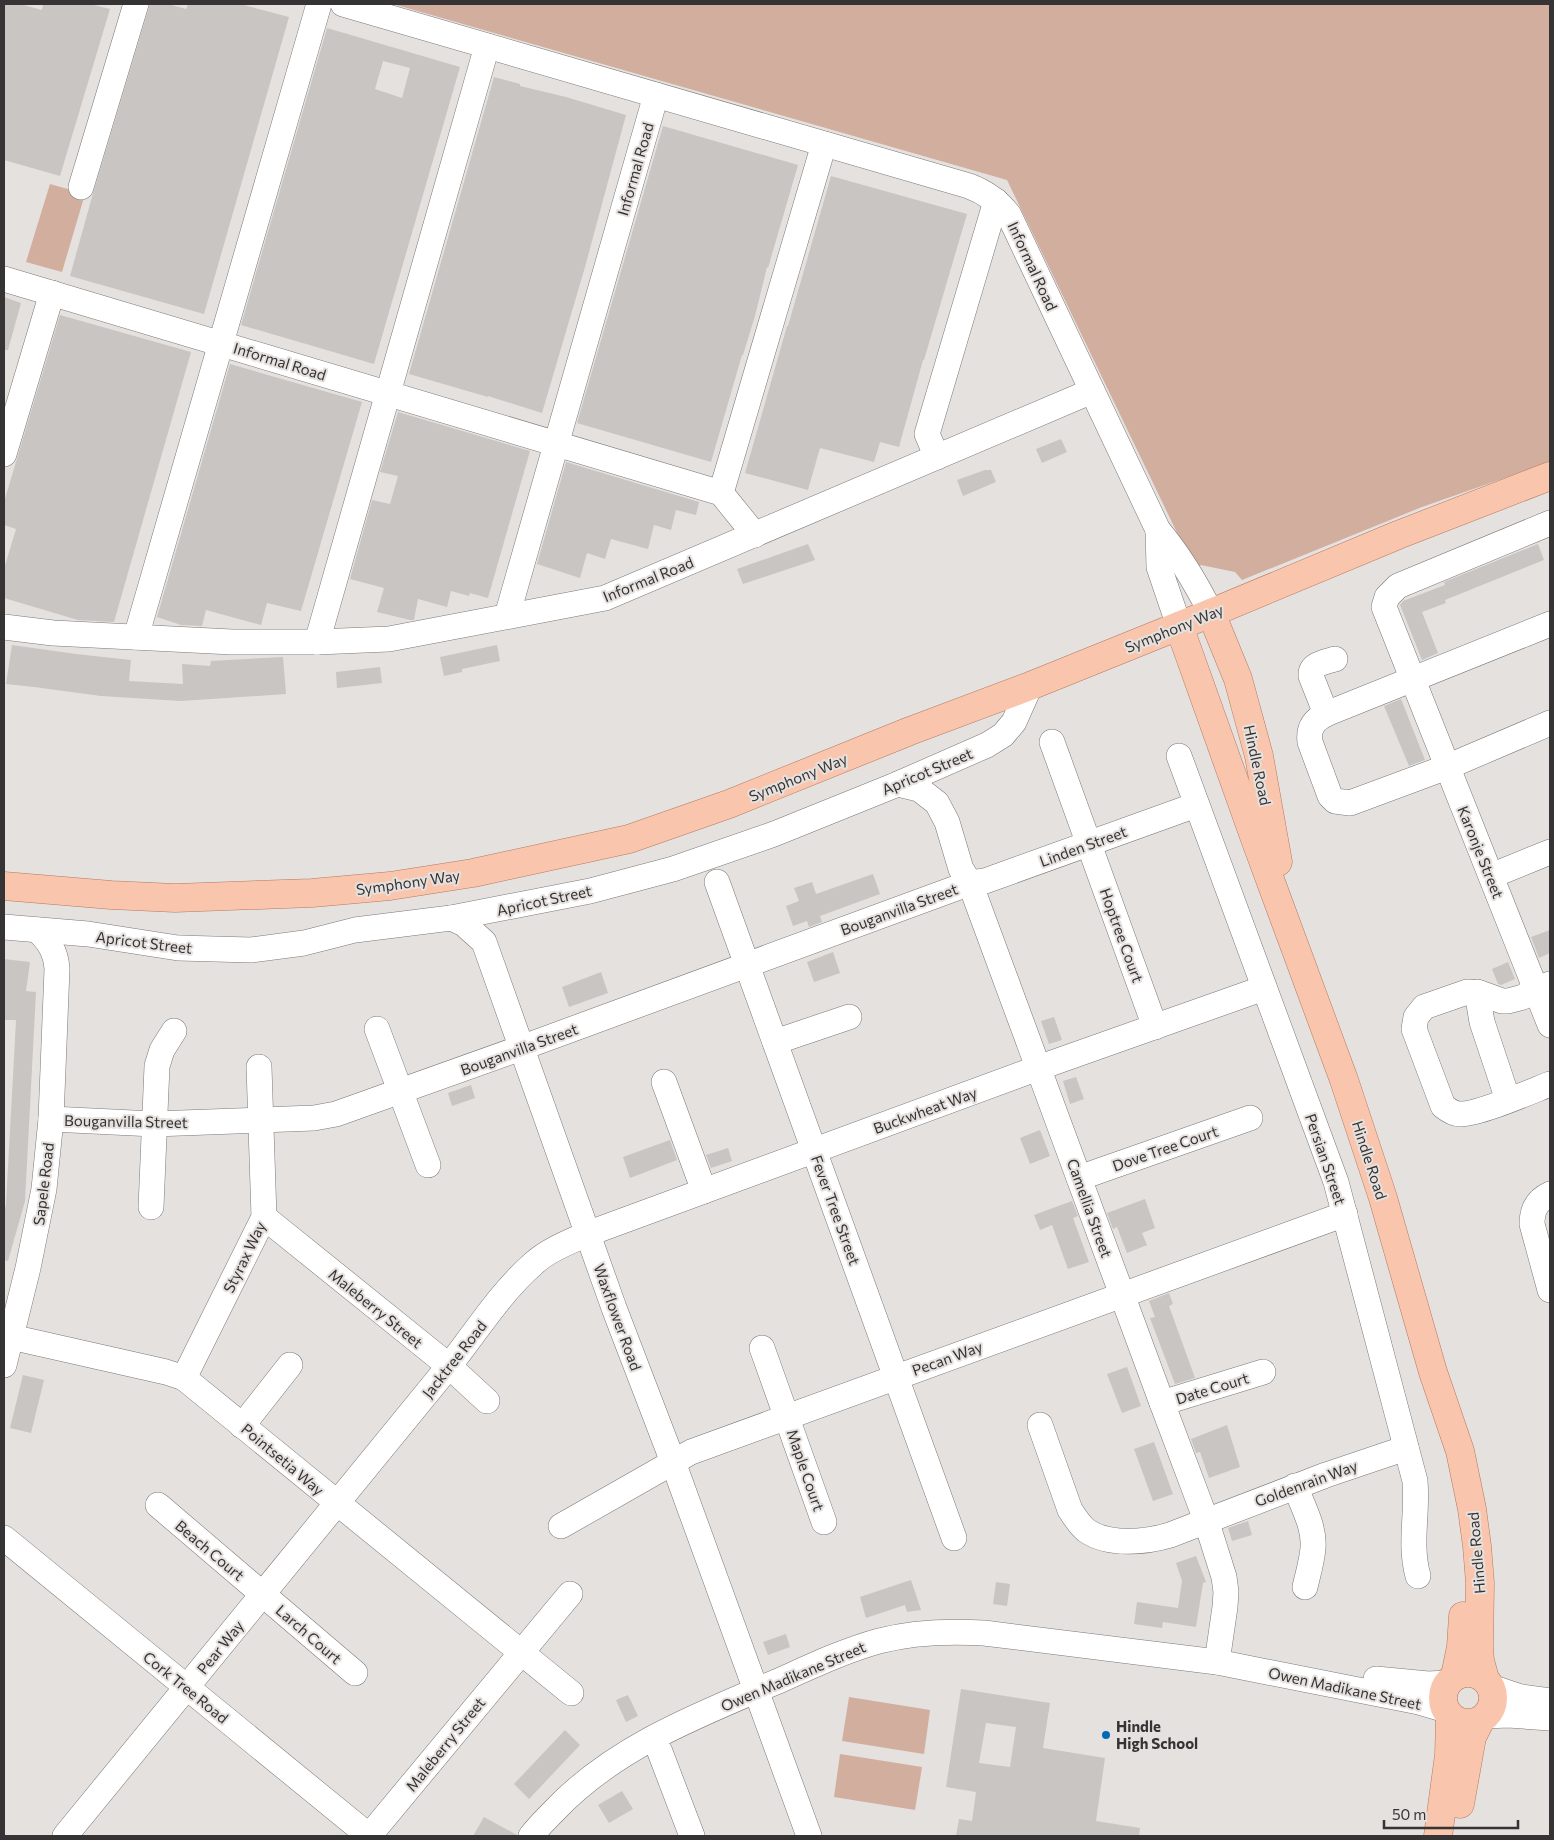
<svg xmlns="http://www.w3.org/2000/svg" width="1554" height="1840" viewBox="0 0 1554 1840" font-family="Commissioner,sans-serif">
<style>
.green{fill:#d1ae9e}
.building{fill:#c9c5c3;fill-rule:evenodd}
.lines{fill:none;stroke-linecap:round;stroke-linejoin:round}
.minor-casing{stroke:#7c7876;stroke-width:26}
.major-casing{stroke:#b3795f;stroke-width:29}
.minor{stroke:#fff;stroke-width:25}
.major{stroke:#fac5ad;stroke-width:28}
.poi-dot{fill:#026ab5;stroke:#e5e1df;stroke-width:2}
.labels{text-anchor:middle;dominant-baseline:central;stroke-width:4;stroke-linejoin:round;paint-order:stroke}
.street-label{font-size:15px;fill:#353333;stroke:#e5e1df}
.poi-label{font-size:15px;font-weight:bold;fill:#353333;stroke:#e5e1df;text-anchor:start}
</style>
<rect width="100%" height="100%" fill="#e5e1df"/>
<!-- green -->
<g class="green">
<path d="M393,4H1550V462L1422,507L1242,580L1235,572L1201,565L1195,570L1007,180Z"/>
<path d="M50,184L85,194L62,272L26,262Z"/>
<path d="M849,1697L930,1710L924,1754L842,1741Z"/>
<path d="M840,1754L922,1767L915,1810L834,1797Z"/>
</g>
<!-- building -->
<g class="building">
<path d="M4,4H20L42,10L43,4H90L110,9L60,176L4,160Z"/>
<path d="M150,4H168L186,9L188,4H240L289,17L204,314L70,276L92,197Z"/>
<path d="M327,28L460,67L374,364L241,325ZM383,61L410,68L402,98L375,89Z"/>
<path d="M494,77L520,84V86L566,97L626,115L585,267L542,413L488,396V397L409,374Z"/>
<path d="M663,126L798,165L768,268L767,267L755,316L743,355H742L711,462L577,423Z"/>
<path d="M831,176L967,214L924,360H923L899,447L880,442L874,462L820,448L808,490L745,473L787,326H788Z"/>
<path d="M4,297L21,303L8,350H4Z"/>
<path d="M60,315L191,352L114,622L78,620L4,598V569L16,529L4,525V502Z"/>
<path d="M230,364L362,402L301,611L267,603L261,625L206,610L202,626L181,625L157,617Z"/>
<path d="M398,412L530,451L488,598L470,593L469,596L451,591L447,607L418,599L414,620H410L377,612L384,588L350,579L372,500L390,504L398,476L380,472Z"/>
<path d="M1061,439L1067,452L1042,463L1036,449Z"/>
<path d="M566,462L699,502L696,515L676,510L671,530L654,525L648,549L611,539L605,559L587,553L580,578L537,564Z"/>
<path d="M985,470H991L996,482L963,496L957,480Z"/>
<path d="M808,544L815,560L743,584L737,569Z"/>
<path d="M1538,544L1544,560L1445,600L1446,603L1422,612L1438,653L1422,660L1400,605L1403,601L1445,585L1444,582Z"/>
<path d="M12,645L76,654L131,660L129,681L183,684L182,664L210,666L211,661L283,657L286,694L181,701L101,696L34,687L6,684Z"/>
<path d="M497,645L500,661L462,669V672L444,676L440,657Z"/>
<path d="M380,667L382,683L337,688L336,672Z"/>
<path d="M1401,699L1425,760L1409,766L1384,706Z"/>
<path d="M873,874L880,894L820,916L822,922L809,927L807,921L793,926L786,906L799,901L794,888L812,882L816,894Z"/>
<path d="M1550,930V953L1539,958L1531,937Z"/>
<path d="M833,952L840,973L814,982L807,962Z"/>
<path d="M4,959L30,962L26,991L36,992L25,1201L8,1261L4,1260V1214L6,1204L16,1020H4Z"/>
<path d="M1508,962L1515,979L1501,985L1498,984L1492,969Z"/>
<path d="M601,972L608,993L569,1007L562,987Z"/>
<path d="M1054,1017L1062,1040L1049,1044L1041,1021Z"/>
<path d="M1076,1077L1084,1099L1070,1104L1063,1081Z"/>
<path d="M471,1085L475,1098L452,1106L448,1093Z"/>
<path d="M1040,1130L1050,1156L1030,1164L1020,1138Z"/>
<path d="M670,1140L677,1160L630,1178L623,1157Z"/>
<path d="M728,1148L732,1161L711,1168L706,1155Z"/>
<path d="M1145,1199L1155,1228L1142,1233L1147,1245L1127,1253L1117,1227L1113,1229L1107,1213Z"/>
<path d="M1072,1201L1078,1216L1073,1218L1089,1262L1068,1269L1052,1225L1040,1230L1034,1215Z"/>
<path d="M1169,1293L1173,1304L1169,1306L1195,1378L1175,1384L1150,1318L1155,1317L1149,1301Z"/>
<path d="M1127,1367L1141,1406L1122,1413L1107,1374Z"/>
<path d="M23,1375L44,1380L31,1433L10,1428Z"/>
<path d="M1227,1425L1240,1467L1209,1478L1200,1452L1196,1453L1191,1439Z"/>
<path d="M1154,1442L1173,1494L1153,1501L1134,1449Z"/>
<path d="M1248,1521L1252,1535L1232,1541L1228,1528Z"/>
<path d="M1196,1556L1206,1582L1203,1583L1196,1627L1163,1622L1162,1628L1134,1624L1137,1602L1178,1608L1182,1581L1176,1563Z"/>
<path d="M911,1580L921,1610L907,1612L905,1605L866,1618L860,1597Z"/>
<path d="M996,1582L1010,1584L1007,1606L993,1604Z"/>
<path d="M786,1634L790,1647L768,1655L763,1642Z"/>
<path d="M961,1689L1050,1703L1043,1748L1105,1758L1096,1821L1140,1828L1139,1836H956L959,1819L972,1821L976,1792L946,1787ZM986,1723L1016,1727L1010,1767L979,1763Z"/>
<path d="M628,1695L638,1716L626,1722L616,1700Z"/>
<path d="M565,1730L580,1745L529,1799L514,1784Z"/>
<path d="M622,1791L633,1809L609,1823L598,1805Z"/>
<path d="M484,1817L517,1835V1836H473Z"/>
</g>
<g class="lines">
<defs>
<g id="minor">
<path d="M343,4L969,186C985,192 998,201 1009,215L1158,530C1180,556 1196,583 1211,613"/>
<path d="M81,187L136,4"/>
<path d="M4,279L721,493L755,535"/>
<path d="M4,454L52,293"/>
<path d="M937,457L927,434L996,201"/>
<path d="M721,493L824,144"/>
<path d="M1550,523L1398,586L1387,597L1384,607L1550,1025"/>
<path d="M1158,530L1159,567L1179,626"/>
<path d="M507,616L656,95"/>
<path d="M1550,624L1326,714C1314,720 1308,728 1310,742L1330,796L1335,801L1350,803L1447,767L1550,723"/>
<path d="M4,627L53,633L232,642H317L389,639L605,598L1092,391"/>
<path d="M136,637L319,4"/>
<path d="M317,642L487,46"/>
<path d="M1326,714L1311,676C1310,664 1325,662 1335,659"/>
<path d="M1052,742L1155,1027"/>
<path d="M1179,756L1336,1182L1415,1481C1418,1513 1409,1544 1418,1576"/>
<path d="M898,784L919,789L937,803L947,822L961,869L970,883L1162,1403L1206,1520L1224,1577L1226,1592L1225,1607L1217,1662"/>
<path d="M1491,876L1550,852"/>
<path d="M717,882L954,1538"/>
<path d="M451,918L464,924L484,942L614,1308L673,1462L809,1836"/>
<path d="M4,927L88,934L178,948L251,950L304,943L355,930L451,918L590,891L673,869L774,834L898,784L987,745L1003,735L1014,722L1030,686"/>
<path d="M1550,984L1536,989L1523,997L1508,1001H1502L1480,993L1467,992L1424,1007L1416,1017L1414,1029L1443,1106C1448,1110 1454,1114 1460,1114C1477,1115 1532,1091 1550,1084"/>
<path d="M1477,992L1482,1022L1508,1100"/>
<path d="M377,1029L428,1165"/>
<path d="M775,1042L849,1017"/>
<path d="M664,1082L704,1191"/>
<path d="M51,1119L154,1124L314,1118L336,1114L521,1048L970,883L985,881L1196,805"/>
<path d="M1079,1178L1250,1118"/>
<path d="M1550,1194C1537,1200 1532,1210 1532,1224L1550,1290"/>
<path d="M151,1207L157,1066L162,1050L174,1031"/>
<path d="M264,1217L449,1366L487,1401"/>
<path d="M11,1337L166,1372L184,1378L571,1693"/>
<path d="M762,1348L824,1522"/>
<path d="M4,1365L28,1268L44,1189L51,1119L57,969C56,952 49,941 37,930"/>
<path d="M184,1378L264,1217L259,1067"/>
<path d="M1162,1403L1263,1372"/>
<path d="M1040,1425L1070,1510C1075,1517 1080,1526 1087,1531C1109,1546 1147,1542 1170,1535L1326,1475L1406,1448"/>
<path d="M242,1426L290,1365"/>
<path d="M1295,1486C1302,1505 1315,1527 1313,1548C1312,1561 1308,1574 1305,1587"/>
<path d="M158,1505L355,1673"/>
<path d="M561,1526L691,1452L1345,1214"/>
<path d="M4,1538L369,1836"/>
<path d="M1376,1679L1428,1684L1448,1683"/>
<path d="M1491,1687L1521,1697L1550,1701"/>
<path d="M1486,1716L1508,1715L1550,1718"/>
<path d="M660,1752L692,1836"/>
<path d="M65,1836L449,1366C476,1332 500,1293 533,1264C548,1250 569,1242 587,1234L1038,1068L1264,988"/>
<path d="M369,1836L570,1594"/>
<path d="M531,1836C538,1827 546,1819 554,1811C613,1748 698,1715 776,1682C810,1667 843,1651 879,1641C913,1632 949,1631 984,1633L1217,1662L1419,1702L1446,1710"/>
</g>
<g id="major">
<path d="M1211,613L1238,679L1259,756L1278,862"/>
<path d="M1179,626L1255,839L1344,1080L1383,1198L1433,1372L1460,1451L1472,1509L1477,1546L1480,1583L1479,1647L1480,1661L1485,1679"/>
<path d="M4,886L111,895L175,898L312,893L390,886L473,873L629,839L729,804L910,731L1030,686L1211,613L1398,535L1550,476"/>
<circle cx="1468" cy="1698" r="25"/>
<path d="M1455,1676L1461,1647L1463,1616"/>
<path d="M1460,1804L1472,1737L1480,1721"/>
<path d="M1438,1836L1449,1755L1450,1717"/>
</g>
</defs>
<!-- minor casing -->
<use href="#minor" class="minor-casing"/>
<!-- major casing -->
<use href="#major" class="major-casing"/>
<!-- minor -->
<use href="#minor" class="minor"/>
<!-- major -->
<use href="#major" class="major"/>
</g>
<!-- markers -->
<circle class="poi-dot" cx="1106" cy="1735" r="5"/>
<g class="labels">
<!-- street labels -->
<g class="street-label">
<text transform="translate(635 169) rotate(-74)">Informal Road</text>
<text transform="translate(1033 266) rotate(65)">Informal Road</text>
<text transform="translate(280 361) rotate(17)">Informal Road</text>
<text transform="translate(648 579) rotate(-22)">Informal Road</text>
<text transform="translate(1174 628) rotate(-22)">Symphony Way</text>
<text transform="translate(1258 765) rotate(78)">Hindle Road</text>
<text transform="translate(927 771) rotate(-23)">Apricot Street</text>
<text transform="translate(798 777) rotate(-22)">Symphony Way</text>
<text transform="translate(1083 846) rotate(-20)">Linden Street</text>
<text transform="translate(1481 852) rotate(68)">Karonje Street</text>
<text transform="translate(408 882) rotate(-8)">Symphony Way</text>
<text transform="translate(544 900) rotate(-12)">Apricot Street</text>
<text transform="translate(899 909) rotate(-20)">Bouganvilla Street</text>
<text transform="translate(1122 935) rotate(70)">Hoptree Court</text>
<text transform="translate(144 942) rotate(7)">Apricot Street</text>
<text transform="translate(519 1049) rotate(-20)">Bouganvilla Street</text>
<text transform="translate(925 1110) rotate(-20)">Buckwheat Way</text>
<text transform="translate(126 1121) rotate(1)">Bouganvilla Street</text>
<text transform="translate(1165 1148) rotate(-19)">Dove Tree Court</text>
<text transform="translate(1326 1159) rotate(71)">Persian Street</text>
<text transform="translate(1370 1160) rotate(72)">Hindle Road</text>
<text transform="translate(43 1184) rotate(-83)">Sapele Road</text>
<text transform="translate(1090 1208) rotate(70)">Camellia Street</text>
<text transform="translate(836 1210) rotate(70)">Fever Tree Street</text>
<text transform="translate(244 1257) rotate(-64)">Styrax Way</text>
<text transform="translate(376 1308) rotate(39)">Maleberry Street</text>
<text transform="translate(618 1317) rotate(70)">Waxflower Road</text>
<text transform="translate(947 1358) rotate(-20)">Pecan Way</text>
<text transform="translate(454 1359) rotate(-52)">Jacktree Road</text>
<text transform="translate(1212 1388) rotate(-17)">Date Court</text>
<text transform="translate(283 1459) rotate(40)">Pointsetia Way</text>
<text transform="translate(806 1470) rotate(71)">Maple Court</text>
<text transform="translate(1306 1483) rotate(-20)">Goldenrain Way</text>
<text transform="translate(210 1550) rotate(40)">Beach Court</text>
<text transform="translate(1476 1553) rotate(-95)">Hindle Road</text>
<text transform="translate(309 1634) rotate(41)">Larch Court</text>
<text transform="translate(220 1647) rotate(-51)">Pear Way</text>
<text transform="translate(793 1676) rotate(-23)">Owen Madikane Street</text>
<text transform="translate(186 1687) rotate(39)">Cork Tree Road</text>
<text transform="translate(1345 1688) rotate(12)">Owen Madikane Street</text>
<text transform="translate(445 1744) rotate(-51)">Maleberry Street</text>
</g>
<!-- poi labels -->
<g class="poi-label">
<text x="1116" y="1726">Hindle<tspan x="1116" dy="17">High School</tspan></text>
</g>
</g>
<!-- border -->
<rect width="1554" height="1840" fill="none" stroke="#353333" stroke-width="10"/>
<!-- scale -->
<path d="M1384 1820v8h134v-8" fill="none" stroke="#353333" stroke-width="2.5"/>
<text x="1392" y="1820" font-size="15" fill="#353333" stroke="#e5e1df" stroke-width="4" paint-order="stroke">50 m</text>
</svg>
